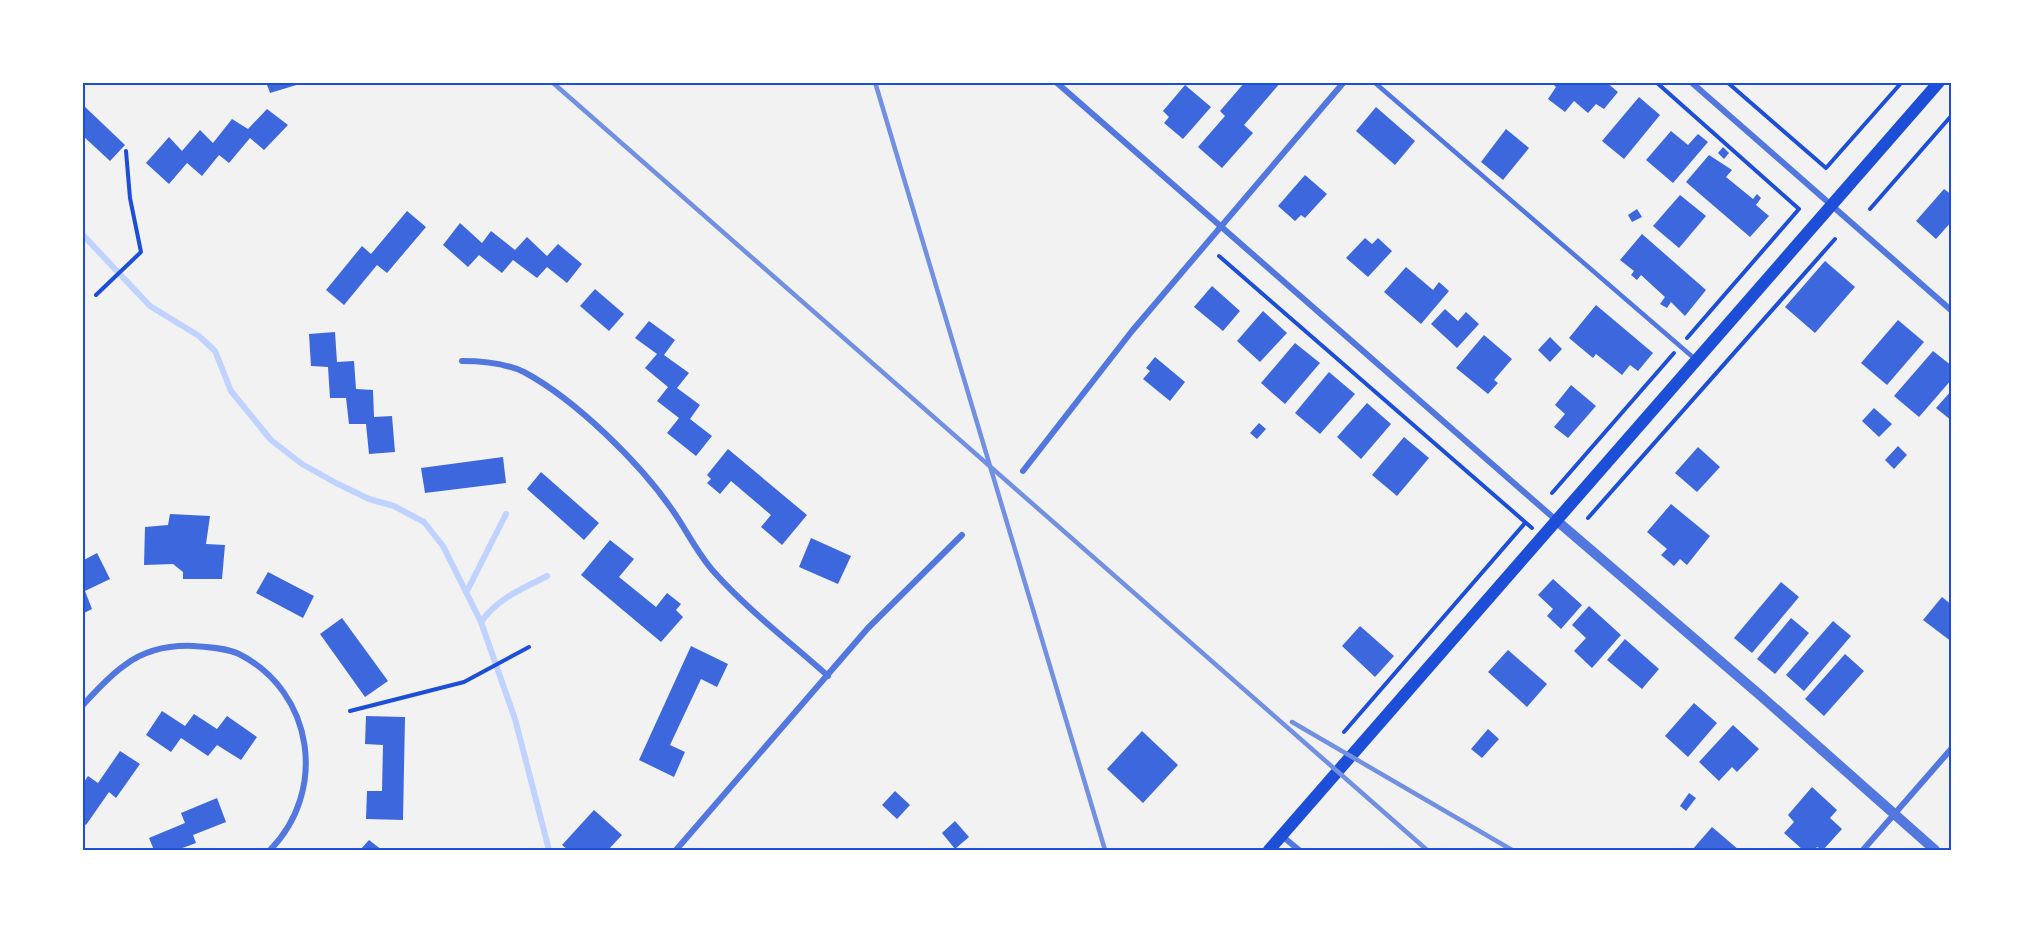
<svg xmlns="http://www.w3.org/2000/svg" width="2034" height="933" viewBox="0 0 2034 933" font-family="'Exo 2',sans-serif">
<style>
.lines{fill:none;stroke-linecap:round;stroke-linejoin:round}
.stream{stroke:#bfd3fe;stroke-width:6}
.building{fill:#3d67dc}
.path{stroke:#1d4ed8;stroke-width:4}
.service{stroke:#5277de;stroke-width:4.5}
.minor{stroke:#5277de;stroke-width:6}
.tertiary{stroke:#5277de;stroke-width:10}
.secondary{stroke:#1d4ed8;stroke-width:12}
.rail{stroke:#7290e2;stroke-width:4.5}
.neatline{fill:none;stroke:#1d4ed8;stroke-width:2}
</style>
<rect width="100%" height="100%" fill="#f2f2f2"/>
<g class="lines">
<!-- stream -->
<g class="stream">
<path d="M82,234L150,306L199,336L215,351L231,391L271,440L302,464L336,483L369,499L394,506L424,522L443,546L481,622L515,719L549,850"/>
<path d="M467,591L506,514"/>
<path d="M481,622C498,598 522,589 547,576"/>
</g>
</g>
<!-- building -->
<g class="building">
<path d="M266,82H303V83L270,93Z"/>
<path d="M1245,82H1281L1244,125L1253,133L1222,168L1198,147L1225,116L1220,111Z"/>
<path d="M1551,82H1606L1618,92L1604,109L1596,104L1588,113L1574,101L1565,112L1548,99L1556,87Z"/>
<path d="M1185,85L1211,107L1183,139L1164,123L1169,117L1163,111Z"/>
<path d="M1639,97L1660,115L1624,159L1602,141Z"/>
<path d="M82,104L125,145L110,161L82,135Z"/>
<path d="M1376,107L1415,141L1395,165L1356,131Z"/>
<path d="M267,109L288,125L264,150L250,138L229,163L219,155L202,176L187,163L169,184L146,163L169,137L182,151L200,130L213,143L232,119L248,129Z"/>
<path d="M1506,129L1529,148L1503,180L1481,162Z"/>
<path d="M1671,131L1688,145L1698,134L1708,142L1673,183L1646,160Z"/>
<path d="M1723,147L1729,153L1724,159L1718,153Z"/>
<path d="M1709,155L1732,170L1726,177L1753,199L1757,194L1761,198L1756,205L1769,216L1750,237L1686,182Z"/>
<path d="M1305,175L1327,194L1305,218L1301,215L1295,221L1278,206Z"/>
<path d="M1944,189L1952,195V221L1936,239L1916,221Z"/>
<path d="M1680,195L1706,216L1679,248L1653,226Z"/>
<path d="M1637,209L1642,217L1632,222L1628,215Z"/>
<path d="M407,211L426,227L387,273L377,265L344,305L326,290L362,246L371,254Z"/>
<path d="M460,223L482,243L491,231L515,250L527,237L547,256L558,244L582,264L567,283L547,267L537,278L513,260L502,273L479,255L468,267L443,245Z"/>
<path d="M1642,234L1706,290L1685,316L1671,302L1667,308L1660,304L1665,297L1641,275L1637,280L1631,275L1634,271L1620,260Z"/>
<path d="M1365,238L1372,244L1378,238L1392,251L1368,277L1346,258Z"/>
<path d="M1825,261L1855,287L1815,333L1785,307Z"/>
<path d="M1406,267L1433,290L1439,282L1449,291L1421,324L1384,292Z"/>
<path d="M1212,286L1240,311L1223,331L1194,307Z"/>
<path d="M595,289L624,314L609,331L580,306Z"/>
<path d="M1596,305L1653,353L1638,371L1630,365L1622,375L1596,354L1593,358L1569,338Z"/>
<path d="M1445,309L1458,321L1466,312L1479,324L1457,348L1431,324Z"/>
<path d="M1263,311L1287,333L1260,362L1237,341Z"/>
<path d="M1898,320L1924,342L1887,385L1861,363Z"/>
<path d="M649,321L675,340L664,355L689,373L677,388L700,405L690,419L712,436L696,456L667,433L679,418L657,401L668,387L645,368L657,354L635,338Z"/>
<path d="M335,332L337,362L354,361L356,389L373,390L374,417L392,416L395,452L369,454L366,424H349L346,398H330L328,367L311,366L309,334Z"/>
<path d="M1484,335L1512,359L1494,380L1498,383L1488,394L1456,368Z"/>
<path d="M1550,337L1562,349L1550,362L1538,350Z"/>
<path d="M1295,343L1320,363L1285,404L1261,383Z"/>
<path d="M1933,351L1952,366V379L1919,417L1894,396Z"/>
<path d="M1155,357L1185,382L1170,401L1143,379L1150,371L1146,368Z"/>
<path d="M1329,372L1355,394L1320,434L1295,413Z"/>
<path d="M1571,385L1596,406L1568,438L1554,427L1565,414L1555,405Z"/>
<path d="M1952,390V421L1936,408Z"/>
<path d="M1367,403L1391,424L1361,459L1337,437Z"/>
<path d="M1874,408L1892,424L1879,437L1862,421Z"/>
<path d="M1259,423L1266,429L1257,439L1250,433Z"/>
<path d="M1404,437L1429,458L1397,496L1372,475Z"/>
<path d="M1898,446L1907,455L1894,469L1885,460Z"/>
<path d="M1698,447L1720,467L1697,492L1675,473Z"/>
<path d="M728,449L807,515L782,545L761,527L771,515L731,481L720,494L707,483L711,479L707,475Z"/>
<path d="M503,457L506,483L425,493L421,468Z"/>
<path d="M541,472L599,523L584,540L527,489Z"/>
<path d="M1671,504L1710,536L1687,565L1680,559L1674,566L1661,555L1667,549L1647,532Z"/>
<path d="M170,514L210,516L206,544L225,545L222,579H183V572L173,564L144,565L145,527L168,525Z"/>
<path d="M811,538L851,556L838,584L799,567Z"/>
<path d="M610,540L634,559L619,577L656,607L667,593L681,604L676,610L683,617L661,642L581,575Z"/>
<path d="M97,553L110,579L85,591L92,609L82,614V561Z"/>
<path d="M268,572L314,596L303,618L256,593Z"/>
<path d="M1553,579L1582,605L1561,629L1547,616L1553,609L1538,595Z"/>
<path d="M1781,582L1799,597L1752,653L1734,638Z"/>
<path d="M1942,597L1952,605V642L1923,620Z"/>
<path d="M1589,606L1621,635L1592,668L1574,651L1586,638L1572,625Z"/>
<path d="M342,618L388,681L365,697L320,634Z"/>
<path d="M1791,618L1809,633L1775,674L1757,659Z"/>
<path d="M1833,621L1851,636L1804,691L1786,675Z"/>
<path d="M1360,626L1394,656L1375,677L1342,646Z"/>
<path d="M1625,639L1659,669L1642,689L1607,660Z"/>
<path d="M691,646L728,664L717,687L701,679L670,745L685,752L674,777L639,760Z"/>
<path d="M1508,650L1547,684L1527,707L1488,672Z"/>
<path d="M1845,654L1864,671L1824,716L1805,699Z"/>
<path d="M1694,703L1717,723L1688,757L1665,736Z"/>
<path d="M162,711L185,726L194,714L217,729L227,716L257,737L241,760L217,745L208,756L181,738L171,752L146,735Z"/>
<path d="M366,716L405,717L403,820L366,819L367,791H382L383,745L365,744Z"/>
<path d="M1733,725L1759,749L1737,772L1732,767L1719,781L1699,762Z"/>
<path d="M1488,729L1499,739L1482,758L1471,749Z"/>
<path d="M1142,731L1178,765L1143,803L1107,769Z"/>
<path d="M120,751L140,764L116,798L109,792L86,825L82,822V785L88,776L98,783Z"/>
<path d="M1812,787L1837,810L1830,818L1842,829L1823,850L1817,847L1814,850H1803L1784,833L1794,822L1788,815Z"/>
<path d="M895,791L910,805L897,819L882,805Z"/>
<path d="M1689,793L1696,798L1686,811L1680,806Z"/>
<path d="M217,798L226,822L193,835L196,843L177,850H154L149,838L185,823L181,813Z"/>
<path d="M594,810L622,835L608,850H568L562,845Z"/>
<path d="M955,821L969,837L955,849L942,833Z"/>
<path d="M1712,827L1739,850H1692Z"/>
<path d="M369,840L382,850H360Z"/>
</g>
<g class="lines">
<!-- path -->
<g class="path">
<path d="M1656,82L1799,209L1687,338"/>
<path d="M1727,82L1826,168L1902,82"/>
<path d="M1870,209L1952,115"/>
<path d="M1219,256L1532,528"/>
<path d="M96,295L141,252L130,198L126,151"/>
<path d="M1552,493L1674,353"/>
<path d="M1588,518L1835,239"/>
<path d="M350,711L464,682L529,647"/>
<path d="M1344,732L1525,523"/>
</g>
<!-- service -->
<path class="service" d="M1374,82L1695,359"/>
<!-- minor -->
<g class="minor">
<path d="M1056,82L1556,520"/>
<path d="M1691,82L1952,311"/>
<path d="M462,361C482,361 505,363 524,372C576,400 640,463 673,511C687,531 697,553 714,572C748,610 790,642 828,676"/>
<path d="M1023,471L1132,331L1344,82"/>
<path d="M82,706C95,692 109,676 125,665C145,650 170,645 194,646C208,647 226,648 239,654C314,692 328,791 270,850"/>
<path d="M1282,836L1299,850"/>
<path d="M676,850L868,628L962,535"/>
<path d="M1863,850L1952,748"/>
</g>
<!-- tertiary -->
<path class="tertiary" d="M1556,520L1761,696L1935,850"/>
<!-- secondary -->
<path class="secondary" d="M1269,850L1939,82"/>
<!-- rail -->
<g class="rail">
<path d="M552,82L1427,850"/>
<path d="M875,82L1105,850"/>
<path d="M1292,722L1512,850"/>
</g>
</g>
<!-- border -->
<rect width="2034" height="933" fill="none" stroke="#ffffff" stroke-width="168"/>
<rect x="84" y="84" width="1866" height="765" class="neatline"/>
</svg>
